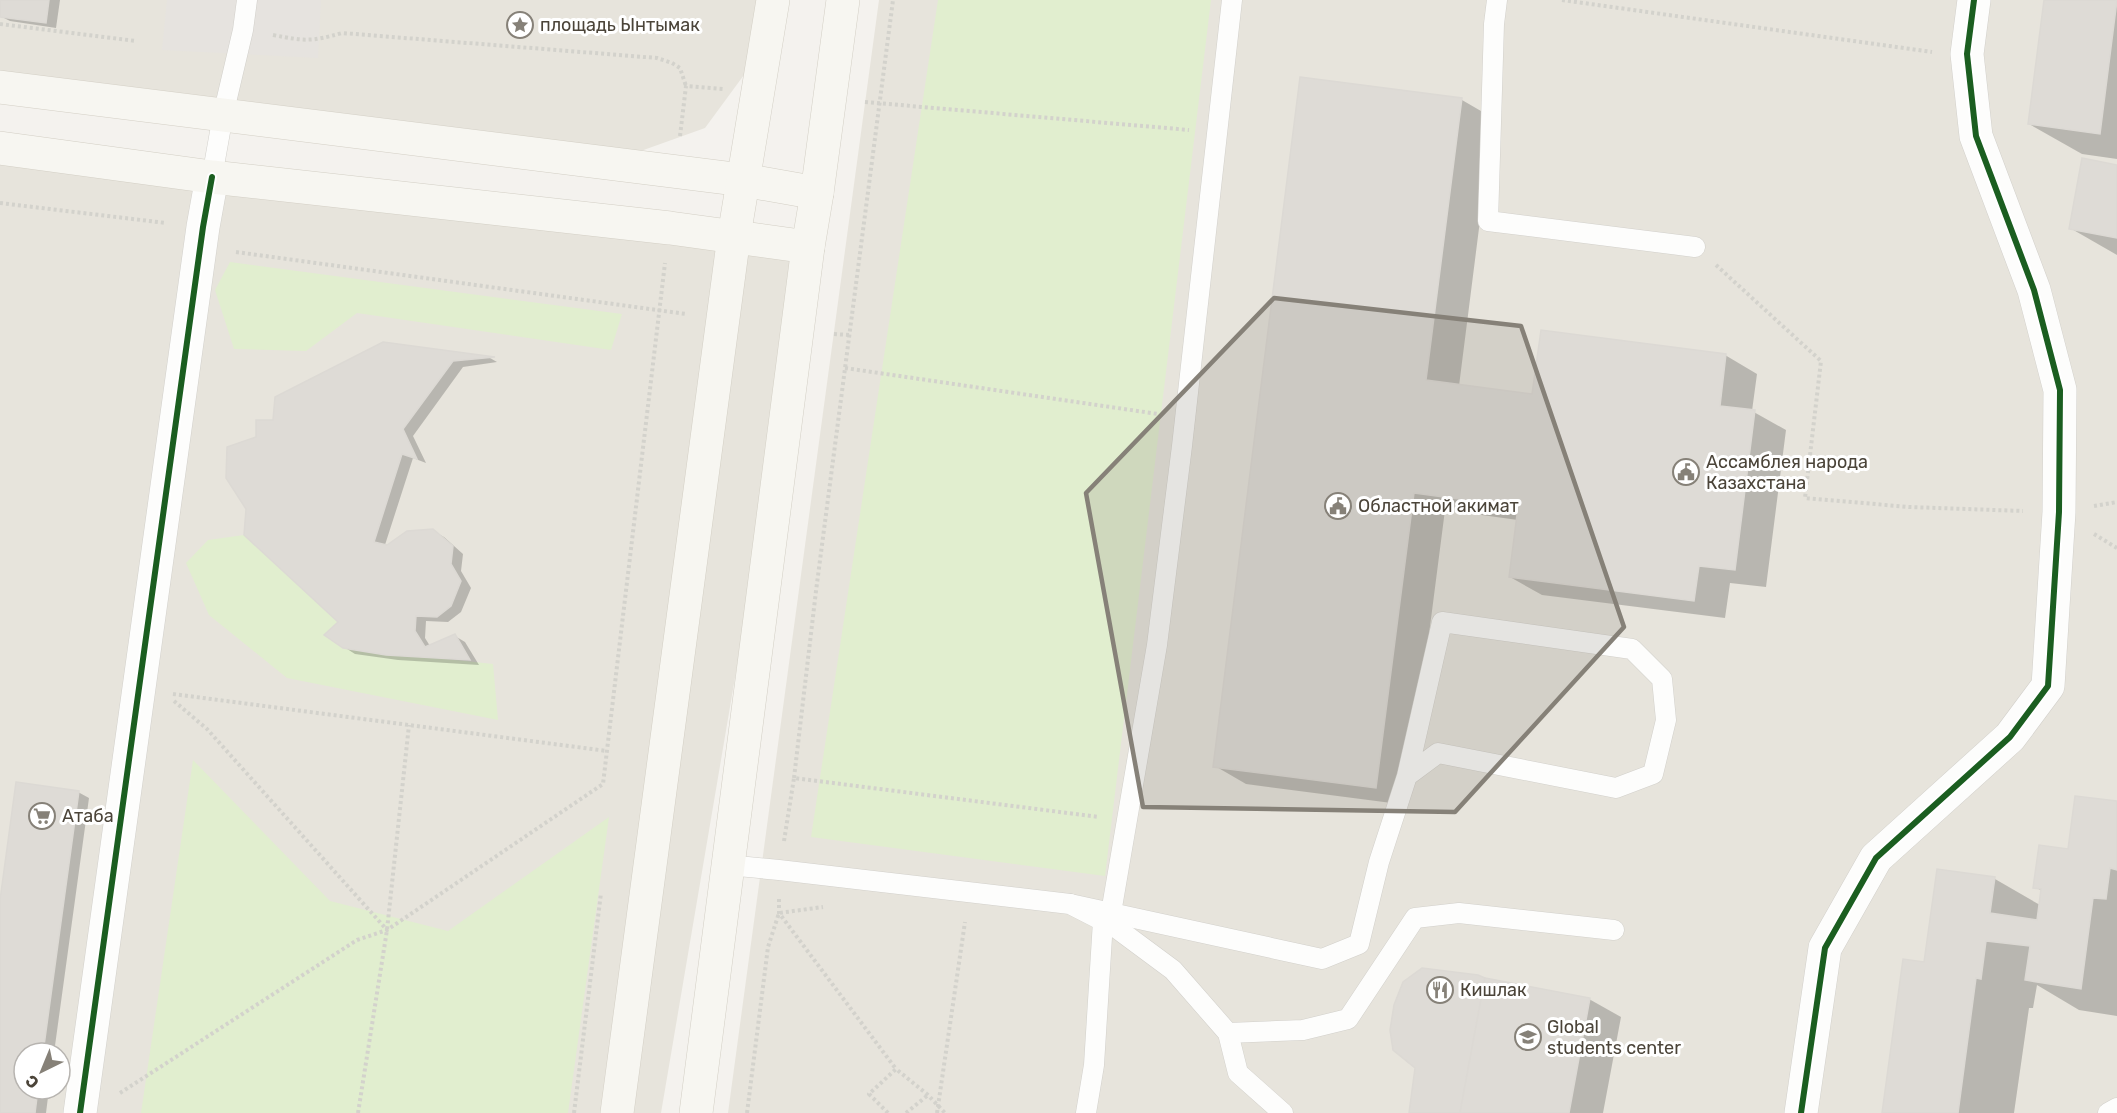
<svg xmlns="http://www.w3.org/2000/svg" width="2117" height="1113" viewBox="0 0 2117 1113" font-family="Rubik,sans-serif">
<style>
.residential{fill:#e7e4dc;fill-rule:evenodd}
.green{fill:#e1eecf}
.parking{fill:#e6e3df}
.shadow{fill:#0003}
.building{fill:#dedbd6;stroke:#dcd9d4;stroke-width:1.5}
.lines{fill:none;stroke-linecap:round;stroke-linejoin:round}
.service-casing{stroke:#d2d0cb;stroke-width:21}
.minor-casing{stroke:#d2d0cb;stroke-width:34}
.secondary-casing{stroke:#d3cfc5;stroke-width:34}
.path{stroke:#d3d2cc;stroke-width:4;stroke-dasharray:3 3;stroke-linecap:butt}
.service{stroke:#fdfdfc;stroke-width:20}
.minor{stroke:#fdfdfc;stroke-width:33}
.secondary{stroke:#f7f6f1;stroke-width:33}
.cycleway-casing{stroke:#fff;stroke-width:10}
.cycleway{stroke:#1b5e20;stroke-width:6}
.marked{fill:#868178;fill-opacity:0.2;stroke:#868178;stroke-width:4.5;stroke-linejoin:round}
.labels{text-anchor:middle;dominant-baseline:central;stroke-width:6;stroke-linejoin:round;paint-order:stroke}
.poi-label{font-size:18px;fill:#4b4439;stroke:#fff;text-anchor:start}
</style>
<rect width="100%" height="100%" fill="#f4f2ee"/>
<!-- residential -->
<g class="residential">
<path d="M0,0H759L752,64L705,128L638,152L0,73Z"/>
<path d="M879,0H2117V1113H728Z"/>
<path d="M0,149L808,248L661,1113H0ZM24,1053H60V1089H24Z"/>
</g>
<!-- green -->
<g class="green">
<path d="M938,0H1211L1105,876L811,837Z"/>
<path d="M230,262L622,314L611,350L357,313L306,351L234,349L215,290Z"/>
<path d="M244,535L338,622L325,635L343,648L493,664L498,720L287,678L209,615L186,563L208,540Z"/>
<path d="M193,760L330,901L448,931L609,817L568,1113H141Z"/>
</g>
<!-- parking -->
<path class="parking" d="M167,0H321L318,58L162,50Z"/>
<!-- shadow -->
<g class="shadow">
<path d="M1,0H60L56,28L10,21L0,16Z"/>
<path d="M2046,0H2117V159L2082,154L2029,124Z"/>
<path d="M1462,100L1493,118L1459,386L1534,396L1725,355L1757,374L1752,411L1786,430L1766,587L1730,583L1725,618L1542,595L1510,577L1518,520L1445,510L1407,805L1246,784L1215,766Z"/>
<path d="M2117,167V255L2070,228Z"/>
<path d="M384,344L490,358L497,362L463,367L413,436L426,463L413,458L384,548L433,531L444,537L463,554L461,571L471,588L461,612L448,622L426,621L425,638L430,646L455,636L465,642L479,665L398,660L355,654L344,647L341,622L257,438L274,422Z"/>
<path d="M78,792L89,798L54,1053H24V1089H49L46,1113H0V911Z"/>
<path d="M2117,803V1016L2079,1010L2037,985L2033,1008H2029L2014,1113H1883L1925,964L1938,870L1995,879L2040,905L2042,891L2035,887Z"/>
<path d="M1484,980L1589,999L1621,1017L1603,1113H1410Z"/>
</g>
<!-- building -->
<g class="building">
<path d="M0,0H49L46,23L0,17Z"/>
<path d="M2044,0H2117L2100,134L2028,124Z"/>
<path d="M1300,77L1462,98L1426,380L1532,394L1541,330L1726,354L1720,406L1755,410L1735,570L1699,566L1694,601L1509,577L1518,507L1414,493L1376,788L1213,767Z"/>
<path d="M2082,158L2117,165V238L2069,229Z"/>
<path d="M383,342L495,357L453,361L403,429L417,459L402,454L374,542L387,545L407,531L433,529L453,546L451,564L461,581L451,606L437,617L416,616L415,631L425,647L455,634L470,660L386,655L343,648L324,635L338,622L244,535L246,509L226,478L227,447L256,437V420H273L275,397Z"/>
<path d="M16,782L79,791L43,1053H24V1089H38L35,1113H0V900Z"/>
<path d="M2075,796L2117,801V870L2110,868L2106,899L2093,898L2081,989L2025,980L2030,946L1986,941L1981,979L1976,978L1958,1113H1882L1903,959L1924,962L1937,869L1995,877L1990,913L2037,920L2041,889L2033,888L2039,845L2068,849Z"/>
<path d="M1422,968L1478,975L1485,978L1460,1113H1409L1415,1068L1393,1050L1390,1030L1394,1005L1403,982Z"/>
<path d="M1485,978L1590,998L1569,1113H1460Z"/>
</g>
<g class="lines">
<defs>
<g id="service">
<path d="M1497,0L1494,24L1488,221L1695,247"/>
<path d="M212,177L223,115L243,30L247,0"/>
<path d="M727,865L779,870L1070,904L1115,927L1173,970L1228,1033L1238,1073L1283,1113"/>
<path d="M1070,904L1322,959L1359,944L1379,862L1407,776L1438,753L1616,788L1653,774L1666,720L1662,679L1632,649L1442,622L1407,776"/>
<path d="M1228,1033L1303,1030L1348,1019L1415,918L1459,913L1614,930"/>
<path d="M1086,1113L1094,1065L1103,921L1111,913L1157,645L1182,446L1232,0"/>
<path d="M2108,1113L2117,1108"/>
</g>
<g id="minor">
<path d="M80,1113L203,227L212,177"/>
<path d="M1801,1113L1825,948L1876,858L2010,737L2048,686L2059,512L2060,390L2034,290L1976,136L1967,54L1974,0"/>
</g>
<g id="secondary">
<path d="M0,87L743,180L817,193"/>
<path d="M0,148L212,177L670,228L808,247"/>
<path d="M617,1113L734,236L773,0"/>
<path d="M696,1113L808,247L817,193L843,0"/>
</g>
</defs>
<!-- service casing -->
<use href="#service" class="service-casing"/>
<!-- minor casing -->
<use href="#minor" class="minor-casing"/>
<!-- secondary casing -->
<use href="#secondary" class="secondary-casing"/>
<!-- path -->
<g class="path">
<path d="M1562,0L1932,52"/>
<path d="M0,24L136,41"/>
<path d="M273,35C305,41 310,42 342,33L657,58L672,63L680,68L686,86"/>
<path d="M865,102L1189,130"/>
<path d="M680,136L686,86L723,89"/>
<path d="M0,203L166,223"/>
<path d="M236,252L686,314"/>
<path d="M1716,265L1821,361L1805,498L1909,507L2023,511"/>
<path d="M834,334L849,335"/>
<path d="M845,368L1158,414"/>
<path d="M2094,506L2117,502"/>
<path d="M2094,534L2117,548"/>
<path d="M173,694L607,751"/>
<path d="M174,701L207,729L387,930"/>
<path d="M794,778L816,591L893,0"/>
<path d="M784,841L794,778L1099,817"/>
<path d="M779,899V913L896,1069"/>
<path d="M120,1093L357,940L387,930L603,784L665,263"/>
<path d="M358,1113L387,930L409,725"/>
<path d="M574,1113L601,893"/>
<path d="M747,1113L768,947L779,913L823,907"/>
<path d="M888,1113L869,1094L896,1069L928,1095L945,1113"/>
<path d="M906,1113L928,1095"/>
<path d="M937,1113L965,922"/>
</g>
<!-- service -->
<use href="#service" class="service"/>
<!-- minor -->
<use href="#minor" class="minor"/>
<!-- secondary -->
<use href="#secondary" class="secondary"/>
<defs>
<g id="cycleway">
<path d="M80,1113L203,227L212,177"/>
<path d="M1801,1113L1825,948L1876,858L2010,737L2048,686L2059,512L2060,390L2034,290L1976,136L1967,54L1974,0"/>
</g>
</defs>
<!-- cycleway casing -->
<use href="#cycleway" class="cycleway-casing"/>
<!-- cycleway -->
<use href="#cycleway" class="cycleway"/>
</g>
<!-- marked area -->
<path class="marked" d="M1274,298L1521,326L1624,627L1455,812L1143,807L1086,493Z"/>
<!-- icons -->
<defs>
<symbol id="sight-ring" viewBox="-11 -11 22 22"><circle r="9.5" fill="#fff" stroke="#868178" stroke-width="1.5"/><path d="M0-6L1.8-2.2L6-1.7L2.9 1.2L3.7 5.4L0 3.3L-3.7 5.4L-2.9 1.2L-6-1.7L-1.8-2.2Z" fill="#868178"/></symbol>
<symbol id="civic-ring" viewBox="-11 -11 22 22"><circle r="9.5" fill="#fff" stroke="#868178" stroke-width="1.5"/><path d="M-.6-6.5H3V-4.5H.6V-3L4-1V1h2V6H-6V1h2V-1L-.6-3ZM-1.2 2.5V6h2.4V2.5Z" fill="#868178"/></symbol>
<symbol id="supermarket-ring" viewBox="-11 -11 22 22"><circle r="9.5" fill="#fff" stroke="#868178" stroke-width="1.5"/><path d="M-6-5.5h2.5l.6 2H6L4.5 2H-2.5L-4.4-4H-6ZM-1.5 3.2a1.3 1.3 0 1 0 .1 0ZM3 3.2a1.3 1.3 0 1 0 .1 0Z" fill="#868178"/></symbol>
<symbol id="restaurant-ring" viewBox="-11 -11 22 22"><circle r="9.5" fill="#fff" stroke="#868178" stroke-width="1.5"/><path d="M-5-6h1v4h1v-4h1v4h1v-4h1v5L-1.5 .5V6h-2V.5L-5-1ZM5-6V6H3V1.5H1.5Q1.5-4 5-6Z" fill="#868178"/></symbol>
<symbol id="school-ring" viewBox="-11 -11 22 22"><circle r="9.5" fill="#fff" stroke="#868178" stroke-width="1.5"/><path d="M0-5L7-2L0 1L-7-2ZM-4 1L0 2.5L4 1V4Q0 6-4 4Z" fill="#868178"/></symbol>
</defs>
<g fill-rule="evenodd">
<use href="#sight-ring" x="505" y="10" width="30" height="30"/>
<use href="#civic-ring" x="1671" y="457" width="30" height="30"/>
<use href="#civic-ring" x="1323" y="491" width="30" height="30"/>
<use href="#supermarket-ring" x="27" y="801" width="30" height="30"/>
<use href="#restaurant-ring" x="1425" y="975" width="30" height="30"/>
<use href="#school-ring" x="1513" y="1022" width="30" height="30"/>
</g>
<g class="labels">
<!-- poi labels -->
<g class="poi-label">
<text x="540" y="25">площадь Ынтымак</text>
<text x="1706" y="462">Ассамблея народа<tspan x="1706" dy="21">Казахстана</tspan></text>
<text x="1358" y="506">Областной акимат</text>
<text x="62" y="816">Атаба</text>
<text x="1460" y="990">Кишлак</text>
<text x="1547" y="1027">Global<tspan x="1547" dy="21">students center</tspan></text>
</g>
</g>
<!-- north arrow -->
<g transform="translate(42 1071) rotate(223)"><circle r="28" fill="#ffffff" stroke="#b7b4b0" stroke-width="1.5"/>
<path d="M0-4.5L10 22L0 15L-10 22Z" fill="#868178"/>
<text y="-9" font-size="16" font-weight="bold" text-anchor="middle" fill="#4b4439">С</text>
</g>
</svg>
